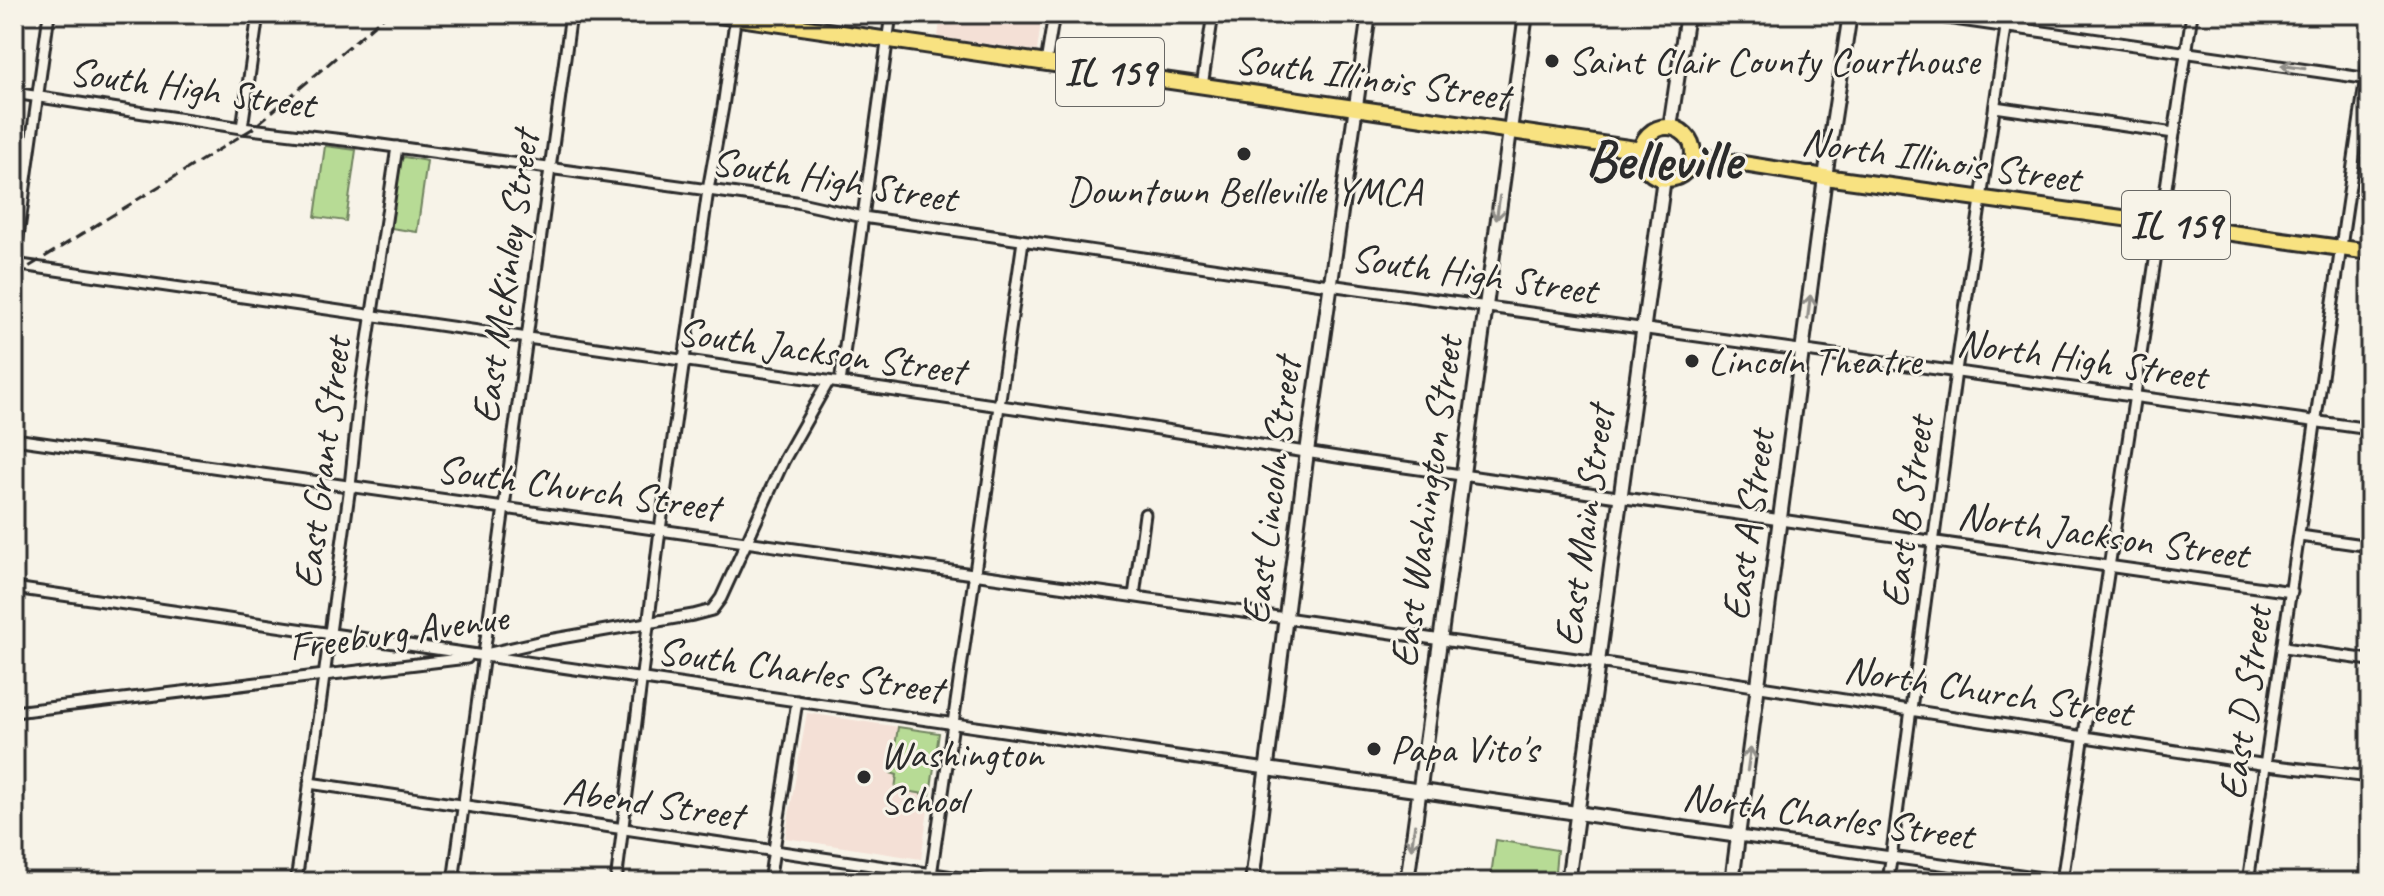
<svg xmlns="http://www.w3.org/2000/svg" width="2384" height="896" viewBox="0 0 2384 896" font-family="Caveat,sans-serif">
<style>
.built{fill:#f4e0d6}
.green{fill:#b7db95;stroke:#718360;stroke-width:2}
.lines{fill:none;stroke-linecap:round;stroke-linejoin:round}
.street-casing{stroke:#2b2b2b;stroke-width:15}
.secondary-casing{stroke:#2b2b2b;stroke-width:18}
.primary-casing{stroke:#2b2b2b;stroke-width:20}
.street{stroke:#f7f3e8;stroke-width:9}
.secondary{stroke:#f7f3e8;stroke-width:12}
.primary{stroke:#f8e281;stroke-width:14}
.rail{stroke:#2b2b2b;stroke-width:3;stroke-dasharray:12 6;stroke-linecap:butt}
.oneway{stroke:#918f8a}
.poi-dot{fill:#2b2b2b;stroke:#f7f3e8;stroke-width:3}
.labels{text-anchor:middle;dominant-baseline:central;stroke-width:6;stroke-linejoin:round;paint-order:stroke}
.shield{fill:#f7f3e8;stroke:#686764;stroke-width:2}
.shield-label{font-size:38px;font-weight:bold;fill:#2b2b2b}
.poi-label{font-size:40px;fill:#2b2b2b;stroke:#f7f3e8;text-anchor:start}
.street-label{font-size:40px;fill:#2b2b2b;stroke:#f7f3e8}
.town-label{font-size:56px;font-weight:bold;fill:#2b2b2b;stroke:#f7f3e8}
</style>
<rect width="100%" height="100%" fill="#f7f3e8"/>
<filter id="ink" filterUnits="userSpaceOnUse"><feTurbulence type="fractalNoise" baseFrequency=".0125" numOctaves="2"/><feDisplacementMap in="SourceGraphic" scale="16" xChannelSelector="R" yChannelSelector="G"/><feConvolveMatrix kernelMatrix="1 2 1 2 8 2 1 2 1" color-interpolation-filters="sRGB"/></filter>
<g filter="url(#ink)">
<!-- built -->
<g class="built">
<path d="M941,14H1042L1037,51L938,37Z"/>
<path d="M807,713L939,733L921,859L785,838Z"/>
</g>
<!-- green -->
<g class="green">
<path d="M325,146L356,150L346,221L315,217Z"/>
<path d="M404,157L427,161L417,232L391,228L401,161Z"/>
<path d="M898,727L939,733L930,795L895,789L897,775L891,773Z"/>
<path d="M1496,840L1557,850L1554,882H1490Z"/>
</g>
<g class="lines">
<defs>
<g id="street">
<path d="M1919,14L2370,79"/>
<path d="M1046,63L1054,14"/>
<path d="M1202,86L1213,14"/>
<path d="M14,93L242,128L352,141L796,202L863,217L1322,284L2370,429"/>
<path d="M1995,107L2174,133"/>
<path d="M242,128L258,14"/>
<path d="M14,264L1146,427L1369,462L2292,592"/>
<path d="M14,266L49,14"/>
<path d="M840,383L891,14"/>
<path d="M14,439L1598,662L2267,765L2370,777"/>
<path d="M2300,536L2370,546"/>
<path d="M14,588L1267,769"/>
<path d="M1134,596L1145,514"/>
<path d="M2284,648L2370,660"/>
<path d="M486,654L543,641L693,615L712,610L721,598L784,460L828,382"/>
<path d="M14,712L467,658"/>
<path d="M309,783L988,882"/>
<path d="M1739,836L2071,882"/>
<path d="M454,878L476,882"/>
<path d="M2062,881L2192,14"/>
<path d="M296,882L350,486L359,399L397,147"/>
<path d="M453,882L571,14"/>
<path d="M616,882L660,530L708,190L723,107L736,14"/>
<path d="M769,882L797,701"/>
<path d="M930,882L1023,241"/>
<path d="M1888,882L1956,371L2008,14"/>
<path d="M2248,882L2370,49"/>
</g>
<g id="secondary">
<path d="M1670,127L1687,14"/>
<path d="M1267,769L1739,836"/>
<path d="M1252,882L1307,452L1369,14"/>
<path d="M1407,882L1526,14"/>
<path d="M1568,882L1664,178"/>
<path d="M1732,882L1825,177L1850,14"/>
</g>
<g id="primary">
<path d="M712,14L1642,150"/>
<circle cx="1667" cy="153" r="26"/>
<path d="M1693,156L1825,177L2370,252"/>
</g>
</defs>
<!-- street casing -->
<use href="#street" class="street-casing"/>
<!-- secondary casing -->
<use href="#secondary" class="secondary-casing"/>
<!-- primary casing -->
<use href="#primary" class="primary-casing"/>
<!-- street -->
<use href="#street" class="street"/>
<!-- secondary -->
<use href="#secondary" class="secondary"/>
<!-- primary -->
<use href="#primary" class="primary"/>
<!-- rail -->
<path class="rail" d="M14,276L252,129L387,14"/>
</g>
<!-- one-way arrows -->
<defs><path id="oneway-shaft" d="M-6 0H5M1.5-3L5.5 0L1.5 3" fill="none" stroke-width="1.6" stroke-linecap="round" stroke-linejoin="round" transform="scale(2)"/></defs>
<g class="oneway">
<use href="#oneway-shaft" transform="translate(2293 67) rotate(-172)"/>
<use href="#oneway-shaft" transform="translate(1498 208) rotate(98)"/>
<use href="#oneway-shaft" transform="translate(1809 307) rotate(-83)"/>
<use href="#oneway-shaft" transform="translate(1749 759) rotate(-82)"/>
<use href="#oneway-shaft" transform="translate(1413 837) rotate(98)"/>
</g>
</g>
<!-- markers -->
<g class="poi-dot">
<circle cx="1552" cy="61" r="8"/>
<circle cx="1244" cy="154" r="8"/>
<circle cx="1692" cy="361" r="8"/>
<circle cx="1374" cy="749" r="8"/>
<circle cx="864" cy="777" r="8"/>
</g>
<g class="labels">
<!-- shield labels -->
<g class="shield">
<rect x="1056" y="38" width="108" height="68" rx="6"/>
<rect x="2122" y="191" width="108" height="68" rx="6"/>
</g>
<g class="shield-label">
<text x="1110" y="72">IL 159</text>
<text x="2176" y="225">IL 159</text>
</g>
<!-- poi labels -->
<g class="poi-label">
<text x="1568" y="61">Saint Clair County Courthouse</text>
<text x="1244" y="191" text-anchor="middle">Downtown Belleville YMCA</text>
<text x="1708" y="361">Lincoln Theatre</text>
<text x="1390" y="749">Papa Vito's</text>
<text x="880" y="754">Washington<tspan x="880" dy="46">School</tspan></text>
</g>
<!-- street labels -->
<g class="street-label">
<text transform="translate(1372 78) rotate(8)">South Illinois Street</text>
<text transform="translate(192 88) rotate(8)">South High Street</text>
<text transform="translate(1941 160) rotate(8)">North Illinois Street</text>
<text transform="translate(834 180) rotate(9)">South High Street</text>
<text transform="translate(1474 274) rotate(8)">South High Street</text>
<text transform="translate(505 277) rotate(-82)">East McKinley Street</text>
<text transform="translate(821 351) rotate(8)">South Jackson Street</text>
<text transform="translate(2082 359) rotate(8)">North High Street</text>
<text transform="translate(322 463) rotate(-83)">East Grant Street</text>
<text transform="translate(578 488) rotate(8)">South Church Street</text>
<text transform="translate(1271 491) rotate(-83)">East Lincoln Street</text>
<text transform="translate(1426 502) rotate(-82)">East Washington Street</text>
<text transform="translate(1907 512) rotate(-82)">East B Street</text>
<text transform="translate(1748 525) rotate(-82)">East A Street</text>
<text transform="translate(1584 526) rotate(-82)">East Main Street</text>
<text transform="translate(2103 535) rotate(8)">North Jackson Street</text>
<text transform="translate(398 632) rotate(-8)">Freeburg Avenue</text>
<text transform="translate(800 670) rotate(8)">South Charles Street</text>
<text transform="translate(1988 691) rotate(9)">North Church Street</text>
<text transform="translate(2245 703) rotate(-82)">East D Street</text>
<text transform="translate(653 803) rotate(8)">Abend Street</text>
<text transform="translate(1828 816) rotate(8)">North Charles Street</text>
</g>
<!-- town labels -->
<g class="town-label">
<text x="1663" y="160">Belleville</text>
</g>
</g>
<!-- margin -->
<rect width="2384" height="896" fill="none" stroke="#f7f3e8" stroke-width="48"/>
<rect x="24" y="24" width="2336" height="848" fill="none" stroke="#2b2b2b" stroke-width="3" filter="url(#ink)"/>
</svg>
